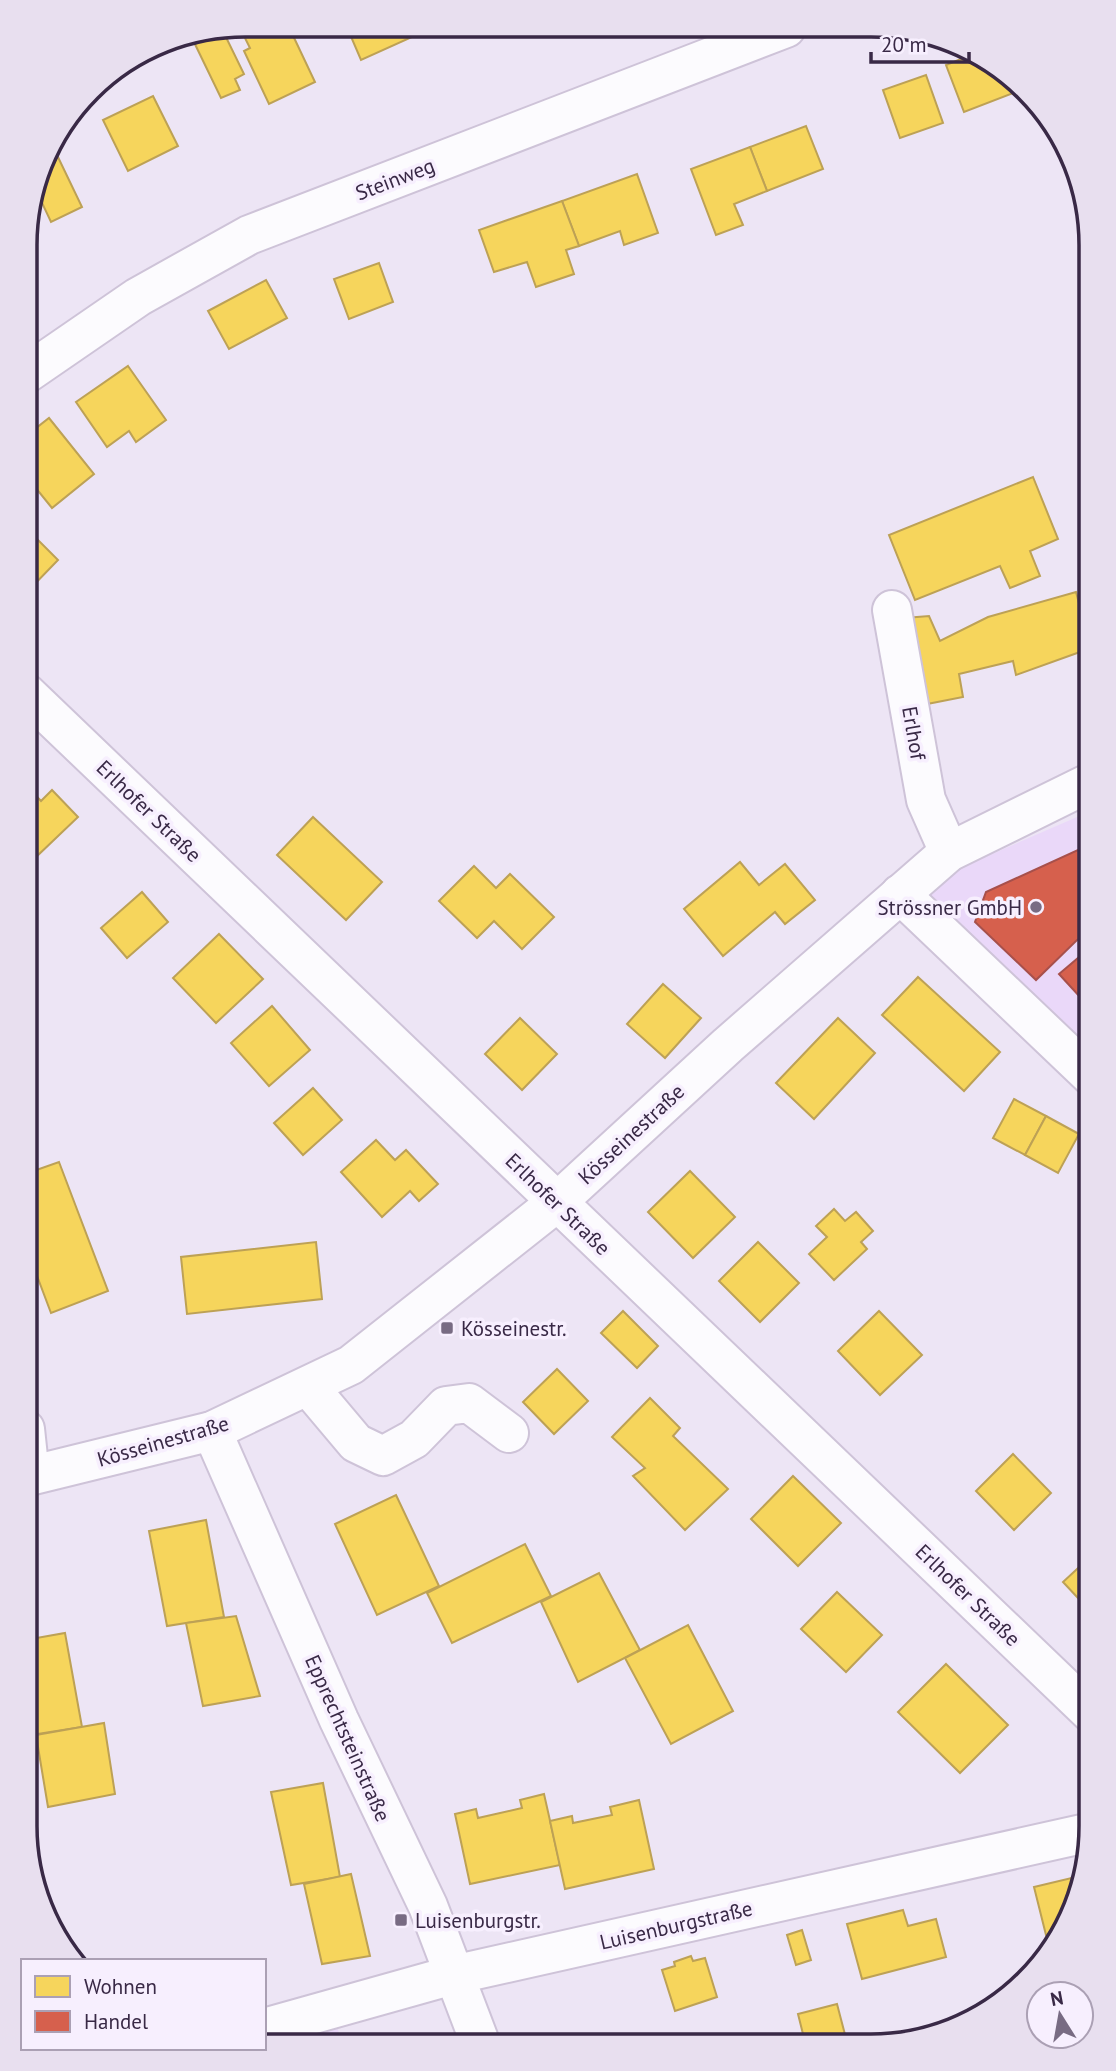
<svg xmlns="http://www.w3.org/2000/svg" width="1116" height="2071" viewBox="0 0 1116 2071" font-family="'PT Sans',sans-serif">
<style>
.built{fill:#ead8f9}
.homes{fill:#f6d55c;stroke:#bda155;stroke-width:2}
.shops{fill:#d6604d;stroke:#a7504b;stroke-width:2}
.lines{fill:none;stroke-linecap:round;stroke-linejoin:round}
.minor-casing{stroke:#cec3d8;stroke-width:42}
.minor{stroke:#fcfbfe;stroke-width:38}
.poi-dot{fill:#786b83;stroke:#f7effe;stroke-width:2.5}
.labels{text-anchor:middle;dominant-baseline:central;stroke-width:7;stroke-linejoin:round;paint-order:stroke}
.street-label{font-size:21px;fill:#392946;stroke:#f7effe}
.poi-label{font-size:21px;fill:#392946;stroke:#f7effe;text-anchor:start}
.rim{fill:none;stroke:#392946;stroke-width:3.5}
</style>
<rect width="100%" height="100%" fill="#ede5f5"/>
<!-- built -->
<g class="built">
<path d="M1091,811V1052L916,887Z"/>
<path d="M337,2023L341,2045H264Z"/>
</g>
<!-- homes -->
<g class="homes">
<path d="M288,25L315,82L269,104L244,51L250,48L239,26Z"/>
<path d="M346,25L430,26L432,28L361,60Z"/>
<path d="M222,29L244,74L235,79L240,90L221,98L192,38Z"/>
<path d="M968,56L1010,76L1016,92L964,112L946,65Z"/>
<path d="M926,75L943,123L900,138L883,90Z"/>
<path d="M153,96L178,146L128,171L103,120Z"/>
<path d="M806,126L823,169L767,191L750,147Z"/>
<path d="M750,147L767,191L734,204L743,225L716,235L691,169Z"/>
<path d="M57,155L82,207L51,222L35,188L43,161Z"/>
<path d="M637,174L658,233L624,245L620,231L579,246L562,201Z"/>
<path d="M562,201L579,246L566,250L574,274L536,287L527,262L494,272L479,230Z"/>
<path d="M379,263L393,302L349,319L334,279Z"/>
<path d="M266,280L287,318L229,349L208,311Z"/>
<path d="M128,366L166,420L136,442L129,431L107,447L76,402Z"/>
<path d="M49,418L94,474L52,508L26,476V436Z"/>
<path d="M1033,477L1058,539L1030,551L1040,576L1010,588L1000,566L915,600L889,535Z"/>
<path d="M26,528L58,560L26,593Z"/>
<path d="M1076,592L1091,648L1016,675L1013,661L959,674L963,697L922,705L905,618L929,616L940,641L988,617Z"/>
<path d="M26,785L41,801L52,790L78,817L35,858L26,849Z"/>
<path d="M313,817L382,882L346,920L277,855Z"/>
<path d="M740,862L759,885L785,864L815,900L785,924L775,912L723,956L684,909Z"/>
<path d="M474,866L496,888L510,874L554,917L522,949L494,921L477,938L439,901Z"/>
<path d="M142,892L168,922L127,958L101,928Z"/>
<path d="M219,934L263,979L216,1023L173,978Z"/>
<path d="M918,977L1000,1052L964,1091L882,1015Z"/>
<path d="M663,984L701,1018L665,1058L627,1024Z"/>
<path d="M272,1006L310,1050L269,1086L231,1043Z"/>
<path d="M520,1018L557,1054L522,1090L485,1054Z"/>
<path d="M838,1018L875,1053L814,1119L776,1083Z"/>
<path d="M313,1088L342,1120L303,1155L274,1123Z"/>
<path d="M1014,1099L1046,1116L1025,1155L993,1138Z"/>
<path d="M1046,1116L1079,1134L1058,1173L1025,1155Z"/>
<path d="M376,1140L395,1160L406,1150L438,1184L419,1201L410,1191L382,1217L341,1172Z"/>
<path d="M59,1162L108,1291L51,1313L25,1244V1174Z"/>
<path d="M690,1171L735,1217L693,1258L648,1212Z"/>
<path d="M834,1209L845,1221L856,1212L873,1231L861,1242L867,1249L834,1280L809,1254L827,1237L816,1226Z"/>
<path d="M316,1242L322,1299L187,1314L181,1257Z"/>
<path d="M758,1242L799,1283L760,1322L719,1281Z"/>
<path d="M623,1311L658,1346L637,1368L601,1333Z"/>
<path d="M879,1311L922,1355L880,1395L838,1351Z"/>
<path d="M557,1369L588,1401L554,1434L523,1402Z"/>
<path d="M650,1398L680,1428L673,1436L728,1489L685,1530L633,1476L645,1468L612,1437Z"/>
<path d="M1013,1454L1051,1493L1014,1530L976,1491Z"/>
<path d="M793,1476L841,1523L798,1566L751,1519Z"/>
<path d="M396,1495L439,1586L377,1615L335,1524Z"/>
<path d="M206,1520L224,1617L167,1626L149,1531Z"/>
<path d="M525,1544L551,1596L452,1643L427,1593Z"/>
<path d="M1091,1556V1612L1063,1582Z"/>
<path d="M599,1573L640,1650L578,1682L541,1602Z"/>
<path d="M837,1592L882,1635L846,1672L801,1629Z"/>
<path d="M236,1616L260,1696L203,1706L186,1623Z"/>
<path d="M688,1625L733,1711L671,1744L625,1658Z"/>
<path d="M65,1633L82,1727L25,1736V1640Z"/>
<path d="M1091,1661V1677L1083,1669Z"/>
<path d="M946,1664L1008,1725L960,1773L898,1712Z"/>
<path d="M104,1723L115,1794L48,1807L36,1735Z"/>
<path d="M323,1783L340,1877L291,1885L271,1792Z"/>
<path d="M544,1794L560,1865L470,1884L455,1814L476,1809L478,1818L522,1808L520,1800Z"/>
<path d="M639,1800L654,1869L565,1889L550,1821L572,1816L573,1823L612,1815L610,1807Z"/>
<path d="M351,1874L370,1956L322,1964L304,1884Z"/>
<path d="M1084,1875L1080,1897L1061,1931L1046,1935L1034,1887Z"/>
<path d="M903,1910L908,1926L936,1919L946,1957L862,1979L847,1924Z"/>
<path d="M802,1930L811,1960L796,1965L787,1935Z"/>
<path d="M691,1956L693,1961L705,1958L717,1997L675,2011L662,1970L675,1966L674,1962Z"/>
<path d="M837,2004L848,2046H806L798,2014Z"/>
</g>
<!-- shops -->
<g class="shops">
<path d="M1091,844V933L1077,940L1036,980L975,922L986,892Z"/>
<path d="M1091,947V1009L1059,974Z"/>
</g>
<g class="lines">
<defs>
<g id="minor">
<path d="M26,374L138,297L249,235L786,28"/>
<path d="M892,610L926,800L949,852"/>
<path d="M26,693L1091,1713"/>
<path d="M900,894L1091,1076"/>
<path d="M308,1386L356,1443L383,1456L414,1439L446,1406L469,1403L509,1433"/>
<path d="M25,1429L30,1476"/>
<path d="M212,1431L339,1720L428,1906L481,2045"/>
<path d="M25,1477L212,1431L351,1365L556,1203L728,1045L949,852L1091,782"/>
<path d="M264,2028L453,1975L1091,1832"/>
</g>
</defs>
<!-- minor casing -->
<use href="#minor" class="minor-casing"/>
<!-- minor -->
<use href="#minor" class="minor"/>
</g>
<!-- markers -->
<g class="poi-dot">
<circle cx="1036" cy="907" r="7"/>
<rect x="440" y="1321" width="14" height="14" rx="3.5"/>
<rect x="394" y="1913" width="14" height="14" rx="3.5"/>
</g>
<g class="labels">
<!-- street labels -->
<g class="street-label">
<text transform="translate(395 179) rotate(-21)">Steinweg</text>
<text transform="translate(914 733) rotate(80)">Erlhof</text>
<text transform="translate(149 811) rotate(44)">Erlhofer Straße</text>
<text transform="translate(631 1134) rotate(-43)">Kösseinestraße</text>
<text transform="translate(558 1204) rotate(44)">Erlhofer Straße</text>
<text transform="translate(163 1441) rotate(-16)">Kösseinestraße</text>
<text transform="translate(968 1595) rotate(44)">Erlhofer Straße</text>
<text transform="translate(348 1738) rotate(66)">Epprechtsteinstraße</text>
<text transform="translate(676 1925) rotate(-13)">Luisenburgstraße</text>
</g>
<!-- poi labels -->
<g class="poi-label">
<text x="1022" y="907" text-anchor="end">Strössner GmbH</text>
<text x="461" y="1328">Kösseinestr.</text>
<text x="415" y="1920">Luisenburgstr.</text>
</g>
</g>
<!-- crop -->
<path d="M0 0H1116V2071H0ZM245 37H871A208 208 0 0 1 1079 245V1826A208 208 0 0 1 871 2034H245A208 208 0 0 1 37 1826V245A208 208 0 0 1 245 37Z" fill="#e8dfef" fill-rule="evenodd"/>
<path class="rim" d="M245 37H871A208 208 0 0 1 1079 245V1826A208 208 0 0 1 871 2034H245A208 208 0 0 1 37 1826V245A208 208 0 0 1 245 37Z"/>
<!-- legend -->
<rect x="21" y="1959" width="245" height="91" fill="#f7effe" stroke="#aba0b4" stroke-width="2"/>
<rect x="35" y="1976" width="35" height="21" fill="#f6d55c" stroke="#aba0b4" stroke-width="2"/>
<text x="84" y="1994" font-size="21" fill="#392946">Wohnen</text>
<rect x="35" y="2011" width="35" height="21" fill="#d6604d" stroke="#aba0b4" stroke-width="2"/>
<text x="84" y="2029" font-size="21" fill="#392946">Handel</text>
<!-- north arrow -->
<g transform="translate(1060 2015) rotate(349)"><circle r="33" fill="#f7effe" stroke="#aba0b4" stroke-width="2"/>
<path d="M0-5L12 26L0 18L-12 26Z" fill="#786b83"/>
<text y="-10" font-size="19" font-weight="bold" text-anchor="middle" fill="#392946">N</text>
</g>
<!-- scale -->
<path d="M871 52v10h98v-10" fill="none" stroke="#392946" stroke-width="3.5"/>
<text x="881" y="52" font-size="21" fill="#392946" stroke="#f7effe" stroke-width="5" paint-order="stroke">20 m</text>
</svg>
